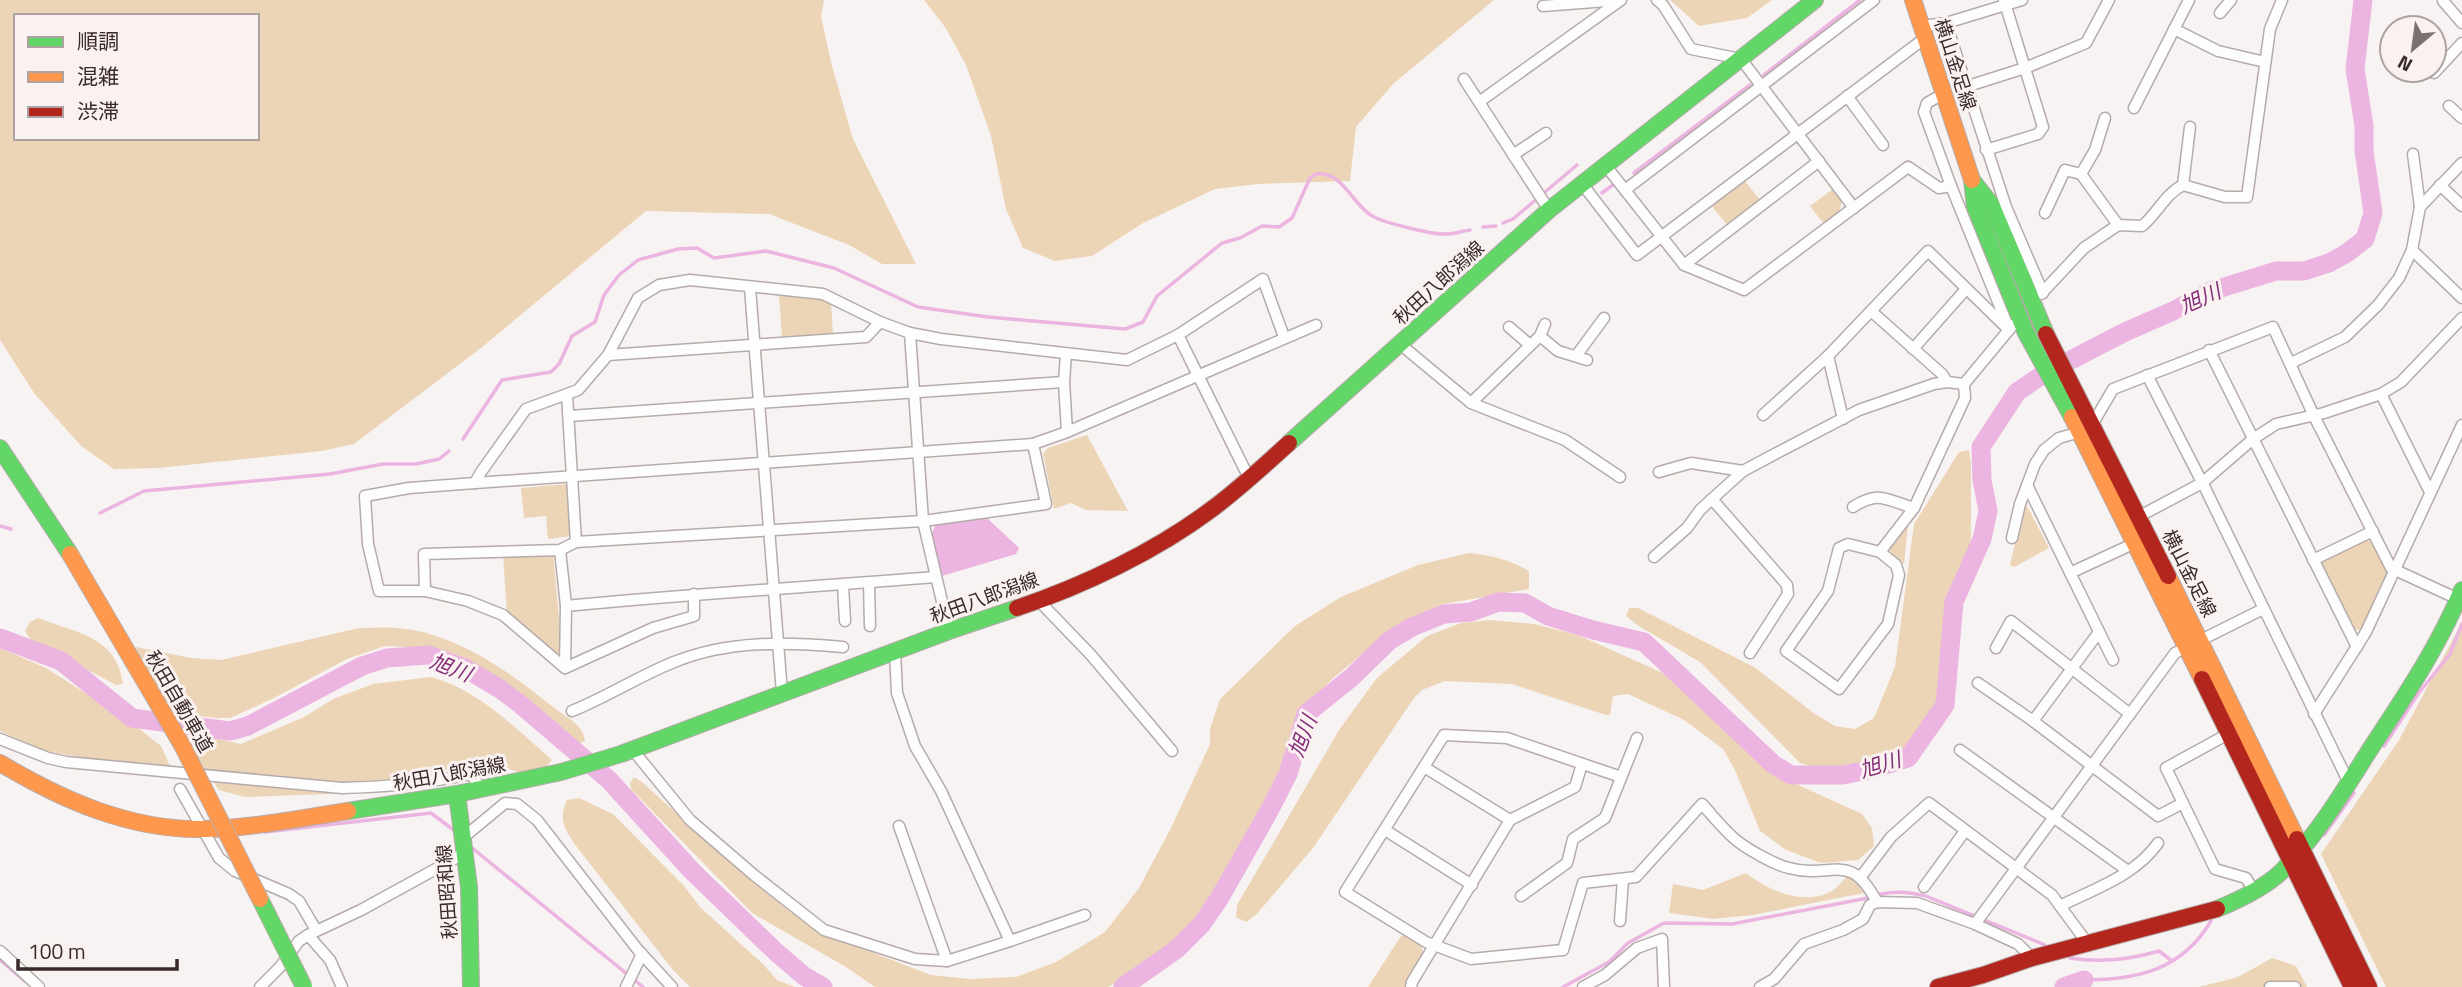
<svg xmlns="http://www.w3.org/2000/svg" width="2462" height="987" viewBox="0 0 2462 987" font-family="'Titillium Web','Noto Sans JP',sans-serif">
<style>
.green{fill:#ecd5b6;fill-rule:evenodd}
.water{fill:#ebb4e1}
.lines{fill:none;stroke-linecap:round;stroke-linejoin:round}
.stream{stroke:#ebb4e1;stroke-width:3.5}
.river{stroke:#ebb4e1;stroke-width:19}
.street-casing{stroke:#b4abaa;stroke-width:13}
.fast-casing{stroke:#b4abaa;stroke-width:18}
.slow-casing{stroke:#b4abaa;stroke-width:18}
.jam-casing{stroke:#b4abaa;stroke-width:18}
.street{stroke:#fefdfd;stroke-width:10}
.fast{stroke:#63d668;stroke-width:16}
.slow{stroke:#ff974d;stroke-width:16}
.jam{stroke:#b3261e;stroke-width:16}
.fast-bridge-casing{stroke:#bcafaa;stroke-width:18;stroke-linecap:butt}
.slow-bridge-casing{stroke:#bcafaa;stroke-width:18;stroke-linecap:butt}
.fast-bridge{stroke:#63d668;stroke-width:16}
.slow-bridge{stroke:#ff974d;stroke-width:16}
.labels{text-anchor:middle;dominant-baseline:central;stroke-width:6;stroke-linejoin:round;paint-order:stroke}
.street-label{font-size:19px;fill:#392a29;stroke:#faf2f1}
.water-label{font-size:21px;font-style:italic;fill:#852d7a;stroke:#faf2f1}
</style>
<rect width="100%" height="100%" fill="#f8f3f3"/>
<!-- green -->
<g class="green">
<path d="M0,0H824L821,16L831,62L853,139L916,264H882L849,245L769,214L646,211L481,348L354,444L322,451L158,468L114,469L81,446L34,393L0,340ZM16,16H257V138H16Z"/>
<path d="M924,0H1494L1393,84L1356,127L1350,181L1258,184L1215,189L1143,223L1092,256L1055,261L1023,248L1006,209L991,136L966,65L945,27Z"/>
<path d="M1670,0H1772L1747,18L1699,26Z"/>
<path d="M1744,180L1760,200L1727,225L1711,205Z"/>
<path d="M1833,189L1842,201L1839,212L1824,224L1810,206Z"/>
<path d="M779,294L820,297L831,302L833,334L782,338Z"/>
<path d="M1087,435L1128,511L1086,510L1071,503L1054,509L1043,453L1048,448Z"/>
<path d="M1969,450L1971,463V538L1968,556L1949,594L1939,698L1919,734L1903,751L1881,759L1850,766L1821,769L1800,763L1700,662L1637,625L1626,616L1629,608H1638L1754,667L1815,714L1835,726L1855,729L1874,718L1895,667L1914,524L1959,452Z"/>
<path d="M567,484L572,536L548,539L546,516L524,518L521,488Z"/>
<path d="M2027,506L2049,548L2014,567L2010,565L2023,508Z"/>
<path d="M1908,524L1904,564L1890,554L1889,546Z"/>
<path d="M2367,539L2373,543L2386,572L2387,581L2361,630L2354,629L2321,565L2322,561Z"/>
<path d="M553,553L562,651L553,655L507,614L503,555Z"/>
<path d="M1469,553C1492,556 1509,559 1529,571V589L1444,604L1424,612L1384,636L1331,680L1305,708L1272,790L1210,903L1193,927L1130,976L1108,987H875L846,967L752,913L631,789L630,783L634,777L642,782L730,862L785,908L824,934L931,975L970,979L1016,977L1056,962L1105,932L1139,888L1171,828L1210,744V729L1220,699L1295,626L1341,597L1418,565Z"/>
<path d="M38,618C76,633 117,636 123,684L116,685L30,639L25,631L30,622Z"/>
<path d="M1490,620L1534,624L1578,635L1665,674L1691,694L1770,772L1862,814L1872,828L1874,846L1858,860L1821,863L1786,850L1760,831L1735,770L1723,749L1684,720L1628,694L1613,696L1610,715H1606L1512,684L1445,681L1422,690L1414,698L1313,848L1256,915L1246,922L1236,917L1237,905L1339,730L1377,678L1427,636L1461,623Z"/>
<path d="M2462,622V987H2386L2321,854L2399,740Z"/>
<path d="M359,628C371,628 384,627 397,628C454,632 510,672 553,707C566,717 583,724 585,741L580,743L511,690L466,663L429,648L385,646L347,659L272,699L230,718H216L181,714L168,705L138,658L136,647L191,658L221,660Z"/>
<path d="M0,648L46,668L128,720L161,746L170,766L98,760L45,751L0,731Z"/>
<path d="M431,677C479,690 515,728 552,760L546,767L519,772L504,768L484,757L469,759L447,770L329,794L245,797L219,790L198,759L193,742L197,734L241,744L304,717L333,699L373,684Z"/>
<path d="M579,798L613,814L684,886L701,908L763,964L777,980L795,987H690L673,970L576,846C565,829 558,821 567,800Z"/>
<path d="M1746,873C1769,891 1807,908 1835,889C1839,886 1843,880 1846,877L1854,880L1864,893L1753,915L1713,919L1669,913L1673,884L1703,890Z"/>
<path d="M1404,935L1421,945L1423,953L1405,987H1368L1401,936Z"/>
<path d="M2272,958L2296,966L2307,987H2199L2238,977Z"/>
</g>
<!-- water -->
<path class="water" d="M987,518L1019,548L1016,554L942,576L932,533L936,524Z"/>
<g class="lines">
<!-- stream -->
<g class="stream">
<path d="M1764,75L1860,0"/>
<path d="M1634,173L1750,85"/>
<path d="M1602,193L1614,184"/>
<path d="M1503,223L1513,219L1577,165"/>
<path d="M1483,227L1496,226"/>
<path d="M463,439L502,380L551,372L559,364L572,336L595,322L604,295L619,275L638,260L678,249L697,248L714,258L766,251L834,268L918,307L988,317L1125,329L1143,322L1157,296L1222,243L1240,238L1262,226L1279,227L1292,218L1310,178L1316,174C1344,171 1352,206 1374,217C1386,223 1430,234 1443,234C1452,235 1462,231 1470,230"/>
<path d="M100,513L144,491L330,474L383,464H416L439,459L449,451"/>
<path d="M0,526L11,529"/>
<path d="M2384,746L2418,694L2450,654L2462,624"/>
<path d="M265,832L431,813L455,831"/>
<path d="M2324,835L2354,793"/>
<path d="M471,847L643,987"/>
<path d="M2070,958C2101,963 2129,960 2159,951L2172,961"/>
<path d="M0,960L25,981"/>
<path d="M2084,980C2137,980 2182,970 2211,921"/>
<path d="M1563,987L1609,962L1628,943L1664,923L1732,924L1868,898C1887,890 1907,891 1926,896L2045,945"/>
</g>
<!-- river -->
<g class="river">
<path d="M0,638L61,661L132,718L230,731L248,726L362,666L387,658L428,655L465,668L500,689L520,704L609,780L692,871L776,952L804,976L823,987"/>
<path d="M1123,987L1177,949L1201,925L1219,899L1268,813L1288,774L1306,714L1352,677L1390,640L1412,627L1444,614L1471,612L1498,602L1525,603L1548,616L1593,630L1644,642L1773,764L1791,775H1843L1873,769L1908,758L1945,705L1954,602L1982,539L1988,511L1982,480L1981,447L2017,392L2042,375L2125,332L2173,311L2208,292L2276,271H2304L2329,263L2347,253L2365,239L2373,213L2364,151V126L2355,69L2363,0"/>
<path d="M2064,987L2084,980"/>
</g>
<defs>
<g id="street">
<path d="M1657,0L1663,5L1691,49L1741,59L1854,208"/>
<path d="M2443,1L2462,23"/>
<path d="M1543,6L1619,0"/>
<path d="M2220,13L2231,0"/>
<path d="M1946,23L2006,207L2043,293"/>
<path d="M1921,26L1946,23L2022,0"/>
<path d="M2174,29L2218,51L2265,62"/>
<path d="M2431,70L2434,73L2462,43"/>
<path d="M1464,79L1549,210"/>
<path d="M1965,87L2025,68L2086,43L2109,0"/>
<path d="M1943,94L1927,103L1924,112L1951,186L2007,324"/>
<path d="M1847,96L1883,145"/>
<path d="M1479,102L1621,0"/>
<path d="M2449,106L2462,118"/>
<path d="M2134,108L2189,0"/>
<path d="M1986,150L2038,134L2043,127L2004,0"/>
<path d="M1513,155L1546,133"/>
<path d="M1606,166L1684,265L1744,290L1908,167L1939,188L1951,186"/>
<path d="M2081,174L2095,150L2105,118"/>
<path d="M1583,185L1637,255L1925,38"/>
<path d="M2183,185L2190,127"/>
<path d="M2440,185L2462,206"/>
<path d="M1625,190L1874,0"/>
<path d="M2420,207L2462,163"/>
<path d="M2045,213L2065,170L2081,174L2118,225"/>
<path d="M2412,250L2462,298"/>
<path d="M1684,265L1819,161"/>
<path d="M750,288L782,693"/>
<path d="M2041,294L2084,248L2118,225L2142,226C2157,214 2165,194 2183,185L2225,197H2247L2270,29L2282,0"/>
<path d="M1871,311L1942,374L1947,382"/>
<path d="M1509,327L1530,345"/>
<path d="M910,333L923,521L949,631"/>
<path d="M1178,335L1249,478"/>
<path d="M1540,336L1558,351L1587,360"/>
<path d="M1400,344L1471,403L1565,440L1620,477"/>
<path d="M1913,349L1966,289"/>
<path d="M2209,350L2357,647"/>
<path d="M1066,354L1064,382L1067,432"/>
<path d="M608,355L866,337L880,322"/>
<path d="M1576,356L1604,318"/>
<path d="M1828,356L1843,419"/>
<path d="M2291,363L2345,337L2378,305L2399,278L2412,250L2420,207L2413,154"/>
<path d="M2147,375L2205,488L2349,783"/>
<path d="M2381,394L2430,492"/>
<path d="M567,395L576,542"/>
<path d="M1471,403L1540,336L1545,324"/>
<path d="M1763,415L1828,356L1928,251L2009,330"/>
<path d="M569,416L1064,382"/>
<path d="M1659,472L1691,463L1743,471"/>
<path d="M475,483L481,472L526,409L578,390L608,355L638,298L659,285L690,280L823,294L880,322L910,333L941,339L1127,360L1178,335L1263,279L1284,337"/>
<path d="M2027,485L2113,660"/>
<path d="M1853,507C1879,490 1886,500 1914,508"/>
<path d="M2138,517L2202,483L2253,439L2276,424L2324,413L2381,394L2401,382L2462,318"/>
<path d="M2012,538L2020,504L2035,464L2044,450L2059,438L2080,432L2092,425L2113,389L2273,327L2314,416L2391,568L2458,599"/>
<path d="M560,550L566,606L565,668"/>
<path d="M1880,552L1896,565L1899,575L1888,624L1839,689L1786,651L1828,591L1839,548L1848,544L1880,552L1914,508L1965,398L1964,384L2013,325"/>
<path d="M1654,557L1687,528L1700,510L1712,499"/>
<path d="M2313,560L2373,531"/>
<path d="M2070,573L2135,543"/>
<path d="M869,583L870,626"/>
<path d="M843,585L845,621"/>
<path d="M425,591L424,554L560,550L576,542L923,521L1046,504L1033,444"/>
<path d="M694,594V616L653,628L565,668L503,615L468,601L425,591H379L368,544L365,496L409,488L475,483L1033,444L1067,432L1316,325"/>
<path d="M1039,601L1091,655L1172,751"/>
<path d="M566,606C689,594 812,587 935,577"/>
<path d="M1996,648L2011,621L2130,714"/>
<path d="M895,651L897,693L915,746L941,791L1010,941L1085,915"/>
<path d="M1750,653L1788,594L1787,585L1712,499L1743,471L1773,455L1859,410L1934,384L1947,382L1964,384"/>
<path d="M1978,683L2033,721L2158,816L2183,803"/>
<path d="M572,711C607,697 639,676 674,662C729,640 785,642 843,647"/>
<path d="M2314,714L2366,632L2462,425"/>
<path d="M2033,721L2099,632"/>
<path d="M2228,734L2166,768L2215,869L2246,878L2254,891"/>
<path d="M0,739L48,758L66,762L342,788C385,787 428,783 471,774L481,789"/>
<path d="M632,749L690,820L754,875L824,930L915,959L947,961L1010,941"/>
<path d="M1960,750L2128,871"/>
<path d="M1424,767L1510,820"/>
<path d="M1621,777L1507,738L1444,735L1345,892L1426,942L1471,959L1563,950L1583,883L1636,877L1702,804C1713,816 1724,830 1736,840C1747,849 1775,865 1789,868C1833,880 1849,849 1877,902"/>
<path d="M180,789L219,858L235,871L289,894L299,901L316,930"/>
<path d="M899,826L947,961"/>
<path d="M1385,830L1472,885"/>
<path d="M464,837L505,803L517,804L537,820L638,950L672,987"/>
<path d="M1860,878L1891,837L1929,803L2052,895L2088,944"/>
<path d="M1924,887L1965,831"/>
<path d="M1521,896L1567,863L1573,839L1605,818L1637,738"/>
<path d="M2060,906C2094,889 2136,875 2158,843"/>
<path d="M1620,921L1623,879"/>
<path d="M1975,924L2175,653L2263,609"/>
<path d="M308,935L330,960L342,987"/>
<path d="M0,951L39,987"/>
<path d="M260,987L280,967L299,941L308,935L361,910L465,853"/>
<path d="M626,987L642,954"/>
<path d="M1411,987L1412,982L1510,820L1575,787L1582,764"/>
<path d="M1583,987L1605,975L1637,948L1662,939L1664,987"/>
<path d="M1760,987L1774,979L1804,944L1843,930L1863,919L1870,905L1877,902L1917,903L1975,924L2018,944L2032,958"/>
<path d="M2270,987H2295"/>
</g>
<g id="fast">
<path d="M2046,334L1991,204L1972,180L1975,207L2026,333L2072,417"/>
<path d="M1289,443L1549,210L1815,0"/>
<path d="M0,448L70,554"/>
<path d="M457,794L469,887L471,987"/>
<path d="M348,811L457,794L561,772L621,754L949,631L1017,608"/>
<path d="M2217,909C2239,900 2264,888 2281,872C2316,837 2343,792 2369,751C2403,699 2438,648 2462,590"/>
</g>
<g id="slow">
<path d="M1913,0L1972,180"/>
<path d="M2072,417L2202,679"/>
<path d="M2168,576L2297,839"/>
<path d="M0,763C62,800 131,831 205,829C253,828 301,818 348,811"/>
</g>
<g id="jam">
<path d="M2046,334L2168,576"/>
<path d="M1017,608C1083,586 1156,551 1212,509C1239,489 1264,466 1289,443"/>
<path d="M2202,679L2352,987"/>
<path d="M2297,839L2369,987"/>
<path d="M1938,987L1983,975L2032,958L2217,909"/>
</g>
</defs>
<!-- street casing -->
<use href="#street" class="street-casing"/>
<!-- fast casing -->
<use href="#fast" class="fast-casing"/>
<!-- slow casing -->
<use href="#slow" class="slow-casing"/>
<!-- jam casing -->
<use href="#jam" class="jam-casing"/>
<!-- street -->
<use href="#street" class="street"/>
<!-- fast -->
<use href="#fast" class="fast"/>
<!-- slow -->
<use href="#slow" class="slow"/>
<!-- jam -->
<use href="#jam" class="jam"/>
<defs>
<path id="fast-bridge" d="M260,899L304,987"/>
<path id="slow-bridge" d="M70,554L182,745L260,899"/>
</defs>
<!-- fast-bridge casing -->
<use href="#fast-bridge" class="fast-bridge-casing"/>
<!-- slow-bridge casing -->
<use href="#slow-bridge" class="slow-bridge-casing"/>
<!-- fast-bridge -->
<use href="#fast-bridge" class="fast-bridge"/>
<!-- slow-bridge -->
<use href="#slow-bridge" class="slow-bridge"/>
</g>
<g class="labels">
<!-- street labels -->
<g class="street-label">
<text transform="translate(1956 64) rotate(72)">横山金足線</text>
<text transform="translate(1438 282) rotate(-42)">秋田八郎潟線</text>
<text transform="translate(2190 573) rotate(63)">横山金足線</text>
<text transform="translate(984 597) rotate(-20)">秋田八郎潟線</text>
<text transform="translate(180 701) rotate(60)">秋田自動車道</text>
<text transform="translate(449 773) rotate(-10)">秋田八郎潟線</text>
<text transform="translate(446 892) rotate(-94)">秋田昭和線</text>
</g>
<!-- water labels -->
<g class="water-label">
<text transform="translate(2200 298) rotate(-24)">旭川</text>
<text transform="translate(451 667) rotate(21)">旭川</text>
<text transform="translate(1302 736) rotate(-69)">旭川</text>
<text transform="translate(1880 764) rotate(-17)">旭川</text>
</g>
</g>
<!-- legend -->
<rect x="14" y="14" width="245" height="126" fill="#faf2f1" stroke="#ada2a1" stroke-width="2"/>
<rect x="28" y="37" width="35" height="10" fill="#63d668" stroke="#ada2a1" stroke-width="2"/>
<text x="77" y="49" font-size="21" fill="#392a29">順調</text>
<rect x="28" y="72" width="35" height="10" fill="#ff974d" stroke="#ada2a1" stroke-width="2"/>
<text x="77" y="84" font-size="21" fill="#392a29">混雑</text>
<rect x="28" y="107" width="35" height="10" fill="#b3261e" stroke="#ada2a1" stroke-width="2"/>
<text x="77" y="119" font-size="21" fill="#392a29">渋滞</text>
<!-- north arrow -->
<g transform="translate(2413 49) rotate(209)"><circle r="33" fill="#faf2f1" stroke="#ada2a1" stroke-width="2"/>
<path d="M0-5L12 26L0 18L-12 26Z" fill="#7c7070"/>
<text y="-10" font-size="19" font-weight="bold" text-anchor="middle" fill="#392a29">N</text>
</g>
<!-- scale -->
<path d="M18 959v10h159v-10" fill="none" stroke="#392a29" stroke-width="3.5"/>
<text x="28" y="959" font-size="21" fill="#392a29" stroke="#faf2f1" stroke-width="5" paint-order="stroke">100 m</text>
</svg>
